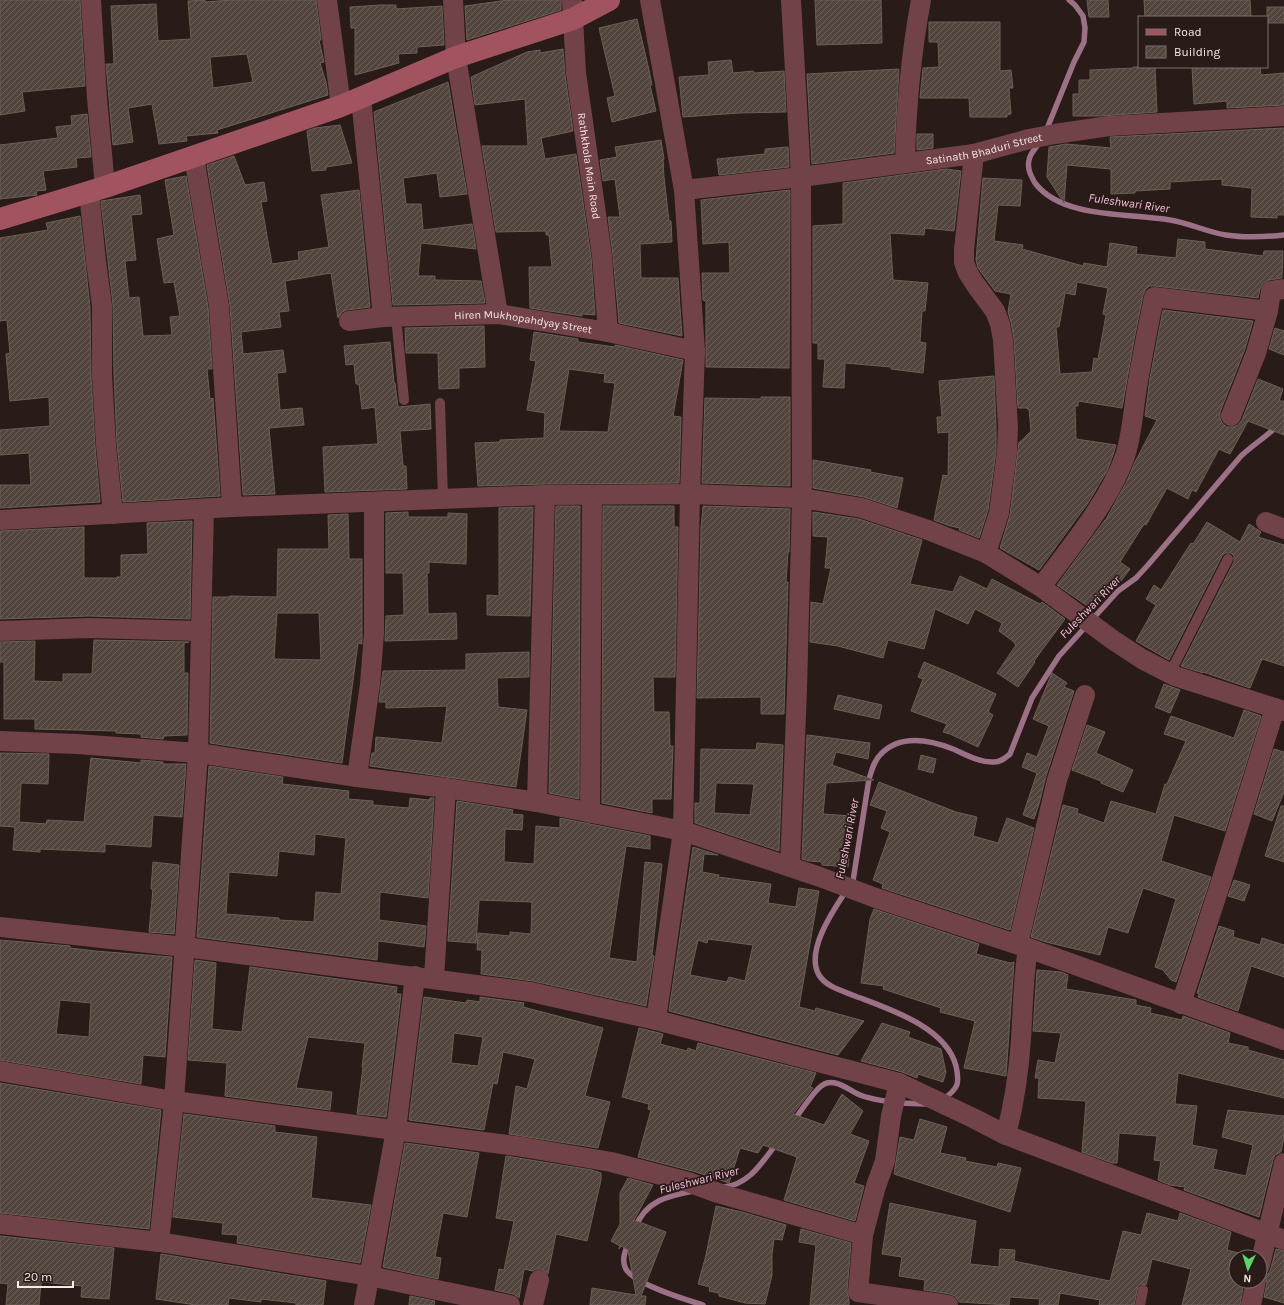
<svg xmlns="http://www.w3.org/2000/svg" width="1284" height="1305" viewBox="0 0 1284 1305" font-family="Karla,sans-serif">
<style>
.lines{fill:none;stroke-linecap:round;stroke-linejoin:round}
.stream{stroke:#9c7186;stroke-width:5.5}
.building{fill:url(#building-hatch);stroke:#6c5f56;fill-rule:evenodd}
.lane{stroke:#724249;stroke-width:10}
.street{stroke:#724249;stroke-width:20}
.secondary{stroke:#a15460;stroke-width:22}
.labels{text-anchor:middle;dominant-baseline:central;stroke-width:3.5;stroke-linejoin:round;paint-order:stroke}
.street-label{font-size:11px;fill:#f4eae8;stroke:#281b18}
.water-label{font-size:12px;font-style:italic;fill:#f9c2dd;stroke:#281b18}
</style>
<defs>
<pattern id="building-hatch" width="6" height="6" patternUnits="userSpaceOnUse"><rect width="6" height="6" fill="#52453d"/><path d="M-1 1l2-2M0 6l6-6M5 7l2-2" fill="none" stroke="#6c6059"/></pattern>
</defs>
<rect width="100%" height="100%" fill="#281b18"/>
<g class="lines">
<!-- stream -->
<g class="stream">
<path d="M1046,131L1074,62L1084,42L1085,28L1083,16L1075,5L1069,0"/>
<path d="M1040,142C1036,148 1030,153 1029,160C1027,169 1031,176 1035,183C1062,219 1130,213 1170,220C1189,223 1207,232 1226,235C1245,238 1265,237 1284,235"/>
<path d="M850,884L853,881L869,779C872,770 874,760 881,754C900,734 930,740 953,749C965,754 980,763 994,762C1001,762 1005,758 1010,754L1032,698L1059,656L1118,591L1136,578L1148,565L1241,456C1255,443 1271,434 1284,419"/>
<path d="M846,891C833,911 805,951 819,975C826,987 843,991 855,996C889,1009 946,1027 956,1066C960,1084 958,1088 944,1099"/>
<path d="M899,1103L926,1104"/>
<path d="M793,1122C800,1112 812,1094 820,1087C833,1075 848,1090 860,1095C870,1099 880,1100 890,1102"/>
<path d="M724,1187C750,1184 762,1162 777,1143"/>
<path d="M635,1228C646,1200 668,1196 694,1191"/>
<path d="M629,1243C625,1250 622,1259 625,1267C630,1283 687,1300 703,1305"/>
</g>
</g>
<!-- building -->
<g class="building">
<path d="M0,0H80L85,86L22,92L25,111L0,115Z"/>
<path d="M205,0V2L231,0H316L321,40H319L324,62L320,63L326,82L328,95L217,130L218,133L186,136L187,141L159,144L152,104L128,108L133,142L113,145L106,64H114L111,6L156,4L158,41L191,39L188,1ZM247,54L253,82L213,88L210,57Z"/>
<path d="M508,0H561V10L467,40L465,6Z"/>
<path d="M815,0H881L882,43L817,45Z"/>
<path d="M1087,0H1108L1109,17H1089Z"/>
<path d="M1144,0H1250L1251,17H1145Z"/>
<path d="M381,5H396V9L442,6L444,45L417,47V53L398,54L399,63L355,75V28H351L350,7Z"/>
<rect x="1267" y="7" width="17" height="16"/>
<path d="M637,19L649,70L652,85H650L656,111L612,122L607,98L615,96L599,28Z"/>
<path d="M929,22H1000V71L1011,70L1013,88H1009L1011,114L1007,115V117H970L969,98H920L923,68L939,67L938,42H929Z"/>
<path d="M563,49L565,75L573,131L541,138L545,159L576,154L591,257L595,315L582,314V316L530,308L529,267H552L549,235H546V231L496,232L482,146H528L525,99L475,105L471,77L527,52L540,50V53Z"/>
<path d="M731,60L733,73L753,71L754,73L784,71L786,112L739,113L683,117L679,77L709,75L708,62Z"/>
<path d="M1133,67H1155L1157,112L1101,116H1073V94H1079V80H1090V70L1133,68Z"/>
<path d="M1192,67H1221V69L1260,67L1261,75L1284,73V105L1227,108V101L1194,104Z"/>
<path d="M899,69L894,153L812,164L807,74Z"/>
<path d="M448,82L467,194L440,197L437,173L403,178L406,204H421L423,230L472,224L476,249L421,243L418,276H435V280L481,281L485,303L393,305L374,112Z"/>
<path d="M87,114L91,157L76,158L77,167L43,171L46,190L36,191L37,195L0,199V145L58,138L56,127L72,125L71,116Z"/>
<path d="M340,125L352,163L326,167V170L312,171L307,131L315,128Z"/>
<path d="M1284,128V215H1277V218L1251,217L1252,188L1222,185V179L1170,182V189L1135,191V193L1111,194V169L1067,165L1064,203L1047,177L1049,147L1066,144L1111,148L1110,137Z"/>
<path d="M917,134H933V148L917,150Z"/>
<path d="M661,140L664,159H663L664,177L669,221H671L672,242L640,244L641,278H678L682,336L619,323L613,255L608,217H620L615,179L603,181L600,160L617,157L615,147Z"/>
<path d="M788,147L789,167L719,175L717,159L765,154V149Z"/>
<path d="M234,156L245,185L264,182L267,201L261,202L272,264L299,260L298,252L329,247L321,195L359,190L370,307L347,310L342,312L338,318L331,273L285,281L289,311L279,312L281,327L241,332L243,354L283,350L286,372L277,373L280,410L302,408L304,425L269,428L275,494L243,495L230,305L207,165Z"/>
<path d="M946,169L961,171L954,231L925,228L924,235L890,233L893,280L928,283L925,311H922L920,342L926,343L923,373L891,369V367L845,363L844,388L823,387L825,359H818V343H813V226L843,224V183Z"/>
<path d="M186,176L208,307L212,369H207L210,399L213,398L220,496L123,502L117,444L114,375L113,305L101,201L140,195L142,214L131,215L136,260L125,261L129,298L139,297L143,336L172,335L170,317L180,316L174,282L164,283L157,239L174,235L165,180Z"/>
<path d="M983,178L1022,180L1020,206L998,205L994,241L1023,245L1022,249L1083,266L1084,263L1107,267L1110,243L1137,247L1136,254L1176,258L1178,239L1205,242V249L1263,256L1264,251H1283L1282,278L1269,280L1263,283L1260,289L1258,298L1155,286H1149L1145,290L1143,295L1134,340L1122,408L1078,401V406H1075L1076,439L1116,445L1113,455L1107,471L1088,503L1039,570L1000,548L1010,515L1019,442H1020L1031,431L1029,409H1027V408H1018L1014,339L1011,322L1008,312L1011,294L995,291L978,268L976,260ZM1077,282L1108,288L1103,314L1106,315L1098,359L1094,358L1092,372L1060,374L1056,327H1059L1065,293L1075,295Z"/>
<path d="M790,190L789,368L706,367V301L703,300L702,273H730L729,242L703,244L701,200Z"/>
<path d="M80,216L90,307L91,376L95,446L100,502L0,508V485H31L29,453L0,455V430L50,426L49,397L10,401L6,354L10,353L7,320L0,321V238L48,230L46,223Z"/>
<path d="M1163,310L1253,321L1245,349L1220,412V418L1222,423L1227,427H1233L1238,425L1242,420L1258,379L1283,389L1279,401H1284V435L1248,421L1230,454L1219,449L1196,492L1192,490L1188,499L1167,488L1146,525L1144,524L1120,562L1130,569L1118,585L1114,582L1107,591L1105,590L1099,597L1097,596L1089,607L1057,585L1105,520V521L1127,481L1135,462L1157,420L1145,416L1150,378Z"/>
<path d="M484,326L485,367L459,368V388L439,389L438,353H406L405,328Z"/>
<path d="M1275,328L1284,331V355L1269,349Z"/>
<path d="M534,332L578,339V342L615,347V345L683,360L673,416L681,417L679,483L545,484L478,486L475,443L500,442V440L544,438L545,413L527,410L536,361L530,360ZM569,369L605,374L604,382L615,383L608,432L559,431Z"/>
<path d="M390,342L394,383H395L398,407L430,404L431,429L400,431L403,466H406L407,489L325,492L323,447L378,444L375,407L362,409L359,384H356L354,364L346,365L344,346Z"/>
<path d="M994,376L996,427V451L988,510L979,538L959,530L960,528L950,526L934,520L943,475L948,476L949,432L938,433L937,417H942L939,381Z"/>
<path d="M761,397H790V486L702,483L705,398L761,399Z"/>
<path d="M813,460L871,470L870,472L903,478L897,508L864,497L813,488Z"/>
<path d="M556,506H580L579,799L549,793Z"/>
<path d="M603,506H674V527H678L675,677H653L654,712H669L670,746H673L671,799H652V813L602,803Z"/>
<path d="M703,506L790,509L789,552H788L786,582H788L784,714H761V697L697,698L701,528Z"/>
<path d="M533,507L530,616L487,615V595L499,596V508Z"/>
<path d="M408,512V517H448V513L467,514L466,564L429,562V573H427L428,614L456,613L457,639L385,641L386,616L404,615L403,573H386V513Z"/>
<path d="M813,512L859,519L922,540L910,584L953,592L960,576L987,589L992,579L1040,604L1042,602L1065,619L1034,661L1035,662L1018,687L997,673L1016,645L1014,643V642L999,631L1002,623L975,609L968,624L935,609L924,649L888,640L883,658L838,646L810,642L811,602L823,604L831,568H825L828,537L813,536Z"/>
<path d="M348,514L349,559H362V644L358,643L342,763L210,743L213,597H230V596L277,597L278,549H329L328,515ZM277,613H319L321,660L274,659Z"/>
<path d="M192,521L190,619L89,616L0,619V531L84,527V578H117V577H121V555L148,554L147,523Z"/>
<path d="M1207,522L1240,542L1249,524L1261,532L1258,537L1284,545V666L1262,659L1250,688L1203,672V673L1181,666L1234,562V556L1231,553H1225L1222,556L1169,660L1136,641L1156,605L1146,599L1154,585L1161,590L1191,543L1193,544Z"/>
<path d="M94,640L189,642L184,643V673H188L187,735L164,736L163,739L141,737V734L116,733V731L35,729V719H4V662H0V642L35,641L34,681L63,682V674H92Z"/>
<path d="M529,652V677L497,678L498,707L527,710L516,787L370,766L372,753H375L376,737L442,743L447,706L386,708V702H379L383,671L466,670V654Z"/>
<path d="M924,662L953,674L996,694L988,712L993,715L978,747L950,734L943,732L947,724L911,711L923,679L918,677Z"/>
<path d="M1052,673L1067,683L1064,687L1074,691L1046,776L1039,804L1034,819L1023,815L1037,773L1022,767L1027,753L1037,757L1049,726L1033,719Z"/>
<path d="M1164,684L1180,690L1170,713L1155,707Z"/>
<path d="M838,695L882,705L879,719L834,709Z"/>
<path d="M1244,710L1261,716L1225,831L1174,815L1161,861L1211,877L1176,982L1171,980L1163,970L1155,967L1176,899L1143,888L1128,933L1108,927L1100,955L1046,942L1031,937L1063,805L1078,809L1077,813L1104,823L1111,801L1156,814L1165,784H1167L1186,741L1164,734L1171,716L1234,738Z"/>
<path d="M1087,725L1105,732L1096,753L1133,770L1123,792L1101,783V781L1072,770Z"/>
<path d="M807,735L870,743L868,759L836,752L832,765L874,780L826,783L823,814L852,816L848,867L822,865V862L809,861L802,859Z"/>
<path d="M757,743L783,745L779,851L695,823V803H700L701,749L756,750ZM716,783L754,784L750,815L714,813Z"/>
<path d="M1274,749L1284,752V792L1272,821L1254,814Z"/>
<path d="M0,753L49,754L48,784L21,783L19,822L46,824L47,820L84,822L91,758L141,763V760L163,762V764H186L182,817L153,815L151,847L105,844V852L40,849V852L13,850L15,827L0,826Z"/>
<path d="M921,755L936,759L933,773L918,769Z"/>
<path d="M209,766L283,777L282,784L349,791L348,799L373,801V805L409,808L410,798L429,800L430,798H434L428,898L380,892L379,920L426,926L424,947L378,941L377,960L197,937ZM315,834L346,838L341,894L316,892L314,922L279,920V918L226,914L229,872L277,876L279,851L314,855Z"/>
<path d="M879,782L956,812L977,817L973,836L998,843L1007,818L1034,828L1010,930L882,888L883,884L873,880L890,832L881,828L887,811L870,805Z"/>
<path d="M457,801L513,810L512,814L523,815L522,830L505,829L504,862L534,864L536,826L560,828V818L650,836V849L626,846L609,958L637,962L645,862L662,864L652,955L654,956L646,1006L533,981L481,974L482,950H477L478,933L510,936V932L531,934L532,902L479,900L476,943L448,941Z"/>
<path d="M1281,806H1284V862L1265,856Z"/>
<path d="M693,847L718,855L704,854L702,872L719,875L718,877L771,884L768,903L796,907L799,888L819,891L799,1007L815,1011L816,1008L864,1021L838,1055L669,1011ZM708,939L753,945L745,981L729,977L727,982L690,975L698,940L707,943Z"/>
<path d="M153,862L179,865L174,934L149,932L153,889H151Z"/>
<path d="M1234,880L1250,885L1244,901L1228,896Z"/>
<path d="M874,909L979,944L976,954L1010,963L1014,962L1006,1076L964,1068L975,1021L940,1012L941,1008L883,989L884,986L861,983L870,919Z"/>
<path d="M1219,926L1234,931L1233,937L1260,945L1262,938L1284,945V977L1251,966L1238,1011L1198,997L1199,994L1197,993Z"/>
<path d="M0,940L70,946V948L95,951L172,957L165,1057L143,1055L141,1084L0,1060ZM60,1000L91,1003L89,1037L56,1034Z"/>
<path d="M195,960L216,963L212,1029L242,1032L250,967L397,987L396,994H401L386,1117L357,1114L363,1067H362L365,1043L308,1037L296,1088L332,1092L330,1110L225,1096L227,1063L188,1060Z"/>
<path d="M1037,970L1061,972L1068,975L1066,989L1136,1000V1005L1151,1008L1150,1013L1182,1020L1183,1016L1230,1033L1228,1043L1248,1047V1050L1284,1060V1098L1178,1073L1175,1104L1197,1106L1192,1145L1217,1150L1213,1169L1246,1176L1253,1145L1222,1137L1228,1110L1284,1116V1137L1281,1152L1275,1155L1273,1160L1259,1217L1184,1190L1185,1187L1170,1185L1158,1180L1161,1161L1154,1160L1157,1136L1119,1133L1117,1163H1112L1082,1152L1086,1101L1038,1098L1039,1078H1035L1038,1060L1055,1063L1061,1033L1033,1031Z"/>
<path d="M424,997L466,1003L467,1000L480,1002V997L524,1003L523,1007L603,1028L585,1096L610,1102L598,1148L509,1134L516,1086L527,1089L535,1059L503,1052L497,1084L493,1083L484,1130L409,1120ZM454,1033L483,1037L478,1066L451,1063Z"/>
<path d="M882,1023L910,1032L908,1037L941,1049L946,1072L943,1082L918,1074L917,1078L902,1072L861,1061Z"/>
<path d="M639,1028L663,1034L660,1044L687,1051L688,1048L696,1051L698,1043L816,1073L810,1087L813,1088L793,1114L824,1125L842,1094L863,1111L850,1134L869,1141L854,1183L864,1186L855,1221L784,1200L797,1157L763,1145L758,1153L740,1148L729,1183L696,1172L638,1157L651,1110L648,1109L649,1104L622,1097Z"/>
<path d="M0,1083L161,1110L149,1229L0,1213Z"/>
<path d="M184,1114L275,1126V1132L317,1137L311,1198L371,1205L360,1263L237,1243L238,1235L222,1234L223,1223L173,1217Z"/>
<path d="M920,1119L947,1127L940,1153L966,1158L965,1161L997,1167L998,1163L1021,1168L1010,1212L894,1174L900,1137L914,1140Z"/>
<path d="M405,1143L479,1153L467,1217L443,1213L435,1257L441,1258L438,1279L383,1267Z"/>
<path d="M506,1156L592,1170L601,1173V1180L587,1241L556,1234L548,1274L541,1269H536L533,1271L524,1269L519,1298L513,1294L495,1290L499,1269L504,1270L514,1221L496,1218Z"/>
<path d="M628,1178L653,1185L634,1220L666,1232L641,1296H646L645,1305H590L592,1288L636,1295L628,1250L621,1246L619,1249L620,1246L611,1241L620,1224V1193Z"/>
<path d="M890,1203L976,1221L970,1264L999,1267L1000,1249L1015,1250L1014,1261L1110,1281L1123,1231L1141,1235L1147,1213L1178,1221L1180,1213L1231,1232L1227,1250L1250,1256L1236,1257V1281H1244L1240,1305H1182L1191,1269L1152,1259L1146,1285L1141,1284L1138,1286L1134,1305H1099L1100,1300L1060,1293L1058,1305H1039L1040,1299L1010,1297L1009,1305L959,1302L955,1296L950,1294L924,1290L925,1280L899,1276L902,1257L882,1254Z"/>
<path d="M716,1206L742,1212L786,1225L782,1240L774,1239L772,1254V1275L765,1304L745,1303L719,1296V1293L709,1291L710,1287L698,1284L706,1255Z"/>
<path d="M801,1229L851,1243L847,1291L849,1299V1305H810L816,1245L799,1242Z"/>
<path d="M0,1236L114,1248L109,1299L81,1297L82,1286L43,1282L41,1283L39,1305H6L8,1284L0,1283Z"/>
<path d="M1276,1249L1284,1251V1303L1264,1297L1267,1283L1265,1275L1269,1273L1271,1268Z"/>
<path d="M161,1254L326,1281L323,1305H296V1303L261,1299V1302L229,1298L228,1305H196L156,1299Z"/>
<path d="M410,1296L435,1301L434,1305H409Z"/>
</g>
<g class="lines">
<!-- lane -->
<g class="lane">
<path d="M396,316L404,400"/>
<path d="M440,403L443,499"/>
<path d="M1170,673L1228,559"/>
<path d="M1140,1305L1143,1290"/>
</g>
<!-- street -->
<g class="street">
<path d="M91,0L97,98L105,187"/>
<path d="M327,0L341,106"/>
<path d="M453,0L456,57L498,314"/>
<path id="s1" d="M572,0L576,73L602,256L608,332"/>
<path d="M650,0L684,190L695,351L690,494L683,831L656,1020"/>
<path d="M361,98L383,317"/>
<path d="M974,154L964,250V262L968,273L975,284L995,311L1000,324L1003,340L1008,427L1007,452L999,513L986,553"/>
<path d="M194,157L219,306L232,507"/>
<path d="M905,163C906,108 911,54 921,0"/>
<path id="s2" d="M684,190L801,177L974,154L1029,139L1055,134L1109,126L1284,116"/>
<path d="M89,192L96,261L102,306V375L106,445L113,514"/>
<path id="s3" d="M349,321L383,317L498,314L608,332L695,351"/>
<path d="M1231,416L1256,353L1268,311"/>
<path d="M0,520L232,507L545,495L690,494L802,498L862,508L928,530L986,553L1041,587L1113,640L1142,659L1175,676L1284,711"/>
<path d="M1266,522L1284,529"/>
<path d="M1041,587C1069,549 1108,503 1124,459C1132,437 1133,411 1137,387C1142,357 1148,327 1154,297L1268,311L1271,291L1284,289"/>
<path d="M0,631L89,628L201,631"/>
<path d="M0,741L77,744L198,753L357,777L446,788L537,802L683,831L820,877L873,897L1028,948L1284,1040"/>
<path d="M357,777L370,684L374,633V502"/>
<path d="M537,802L545,495"/>
<path d="M590,813L592,495"/>
<path d="M790,867L797,689L802,498L801,177L791,0"/>
<path d="M0,927L185,947L531,992L656,1020L899,1083L973,1118L1006,1135L1284,1240"/>
<path d="M1018,944L1057,780L1085,695"/>
<path d="M434,978L446,788"/>
<path d="M1181,1004L1221,882L1275,708"/>
<path d="M0,1071L174,1101L523,1147L611,1162L688,1182L718,1193L863,1235"/>
<path d="M899,1083L891,1116L885,1161L876,1186L863,1235L858,1292L948,1305"/>
<path d="M1006,1135C1014,1104 1019,1071 1021,1039C1023,1008 1023,978 1028,948"/>
<path d="M0,1224L159,1242L369,1276L510,1305"/>
<path d="M159,1242L174,1101L198,753L204,509"/>
<path d="M1260,1265L1284,1163"/>
<path d="M364,1305L396,1130L415,976"/>
<path d="M533,1305L539,1280"/>
<path d="M1251,1305L1256,1281"/>
</g>
<!-- secondary -->
<path class="secondary" d="M0,219L105,187L341,106L456,57L573,19L609,0"/>
</g>
<g class="labels">
<!-- street labels -->
<g class="street-label">
<text stroke="none"><textPath href="#s2" startOffset="303">Satinath Bhaduri Street</textPath></text>
<text stroke="none"><textPath href="#s1" startOffset="167">Rathkhola Main Road</textPath></text>
<text stroke="none"><textPath href="#s3" startOffset="175">Hiren Mukhopahdyay Street</textPath></text>
</g>
<!-- water labels -->
<g class="water-label">
<text transform="translate(1129 203) rotate(8)">Fuleshwari River</text>
<text transform="translate(1090 607) rotate(-46)">Fuleshwari River</text>
<text transform="translate(847 839) rotate(-79)">Fuleshwari River</text>
<text transform="translate(699 1180) rotate(-14)">Fuleshwari River</text>
</g>
</g>
<!-- legend -->
<rect x="1138" y="16" width="130" height="52" fill="#281b18" stroke="#7a6e6b"/>
<rect x="1146" y="29" width="20" height="6" fill="#a15460" stroke="#7a6e6b"/>
<text x="1174" y="36" font-size="12" fill="#f4eae8">Road</text>
<rect x="1146" y="46" width="20" height="12" fill="url(#building-hatch)" stroke="#7a6e6b"/>
<text x="1174" y="56" font-size="12" fill="#f4eae8">Building</text>
<!-- north arrow -->
<g transform="translate(1248 1269) rotate(184)"><circle r="19" fill="#281b18" stroke="#7a6e6b"/>
<path d="M0-3L7 15L0 10L-7 15Z" fill="#5ad56e"/>
<text y="-6" font-size="11" font-weight="bold" text-anchor="middle" fill="#f4eae8">N</text>
</g>
<!-- scale -->
<path d="M18 1281v6h55v-6" fill="none" stroke="#f4eae8" stroke-width="2"/>
<text x="24" y="1281" font-size="12" fill="#f4eae8" stroke="#281b18" stroke-width="3" paint-order="stroke">20 m</text>
</svg>
